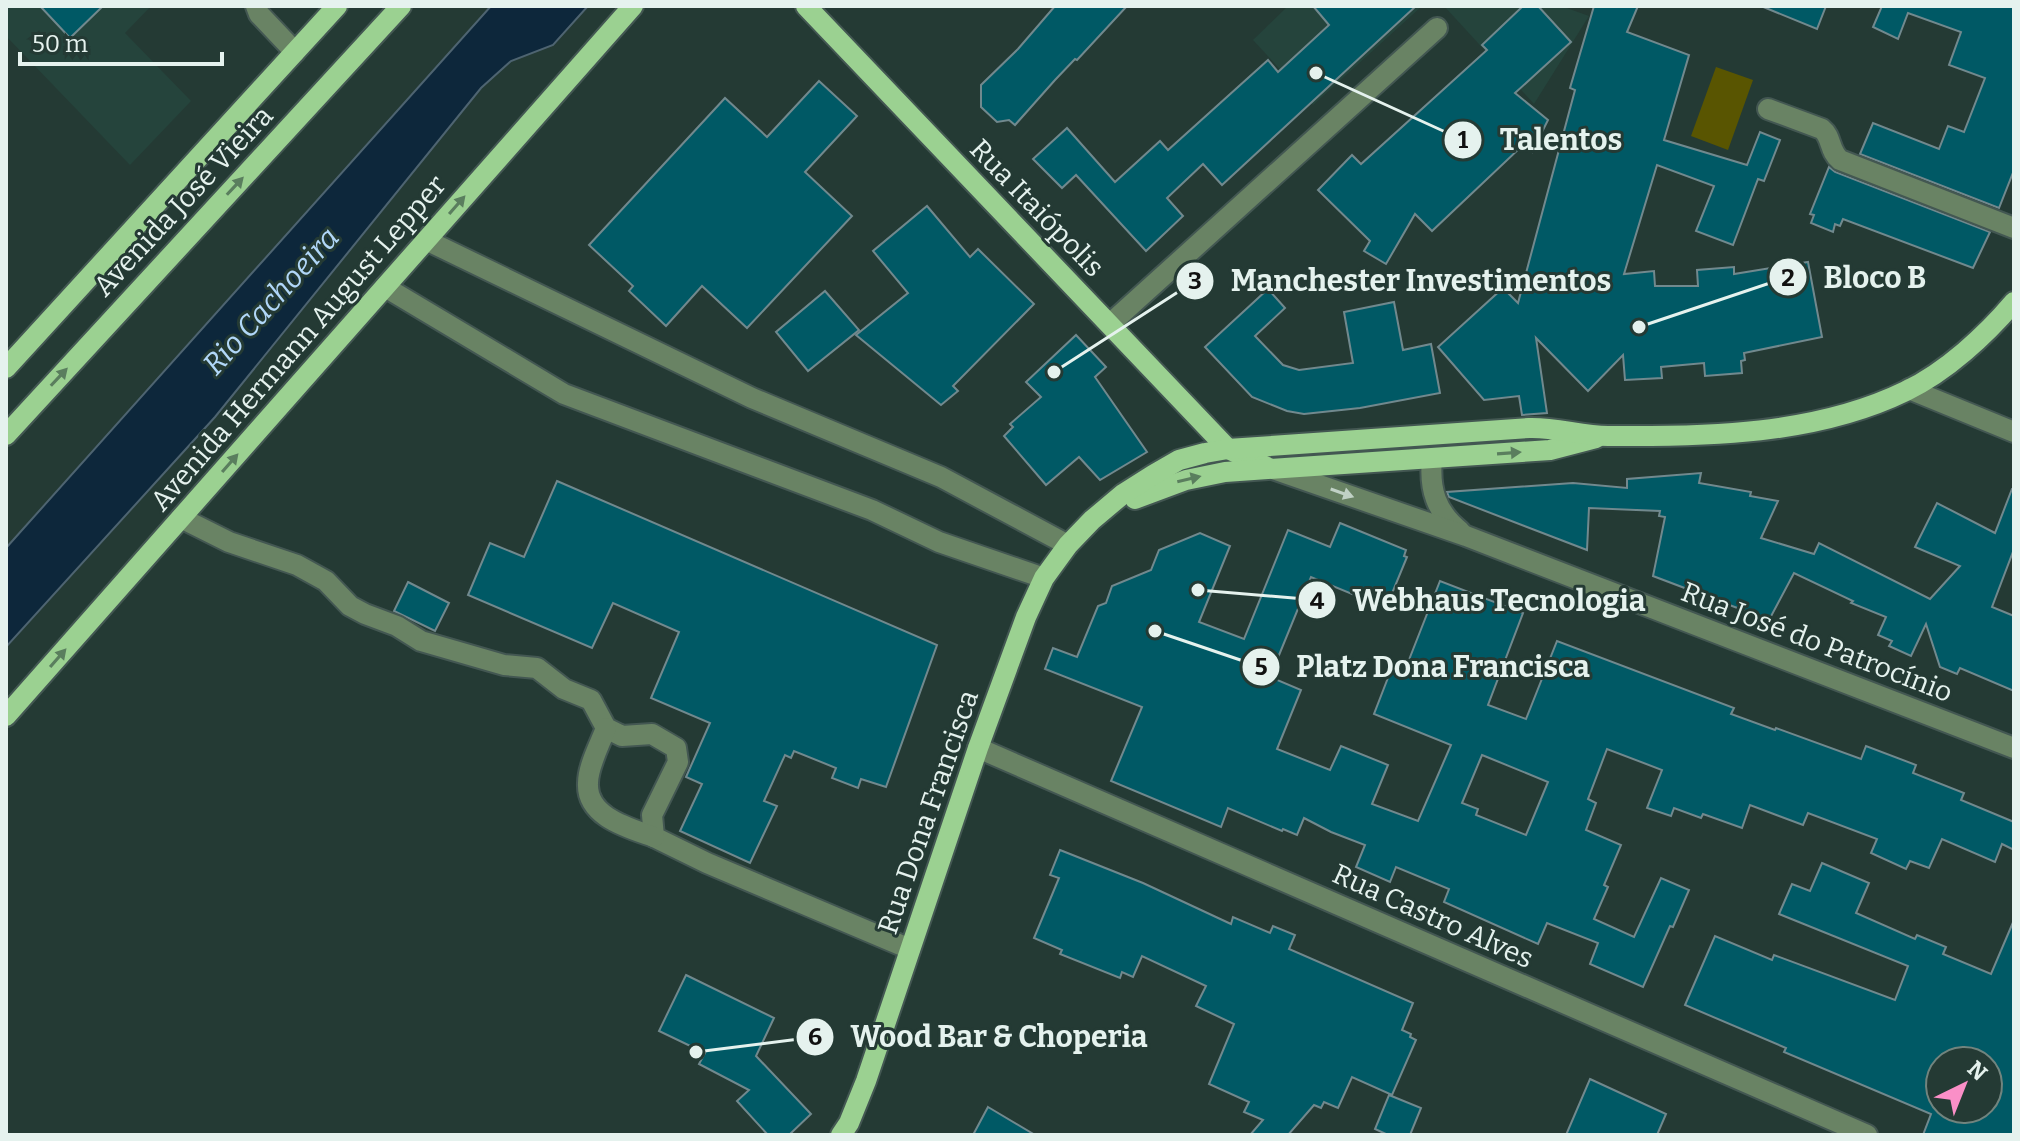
<svg xmlns="http://www.w3.org/2000/svg" width="2020" height="1141" viewBox="0 0 2020 1141" font-family="Bitter,serif">
<style>
.built{fill:#25443c}
.green{fill:#595501}
.water{fill:#0d273b;stroke:#4e6471;stroke-width:2}
.building{fill:#005965;stroke:#71898e;stroke-width:2;fill-rule:evenodd}
.lines{fill:none;stroke-linecap:round;stroke-linejoin:round}
.minor-casing{stroke:#435752;stroke-width:24}
.major-casing{stroke:#435752;stroke-width:24}
.minor{stroke:#698364;stroke-width:20}
.major{stroke:#9bd191;stroke-width:20}
.oneway{fill:#5a7e5e}
.oneway2{fill:#c0d1c5}
.labels{text-anchor:middle;dominant-baseline:central;stroke-width:6;stroke-linejoin:round;paint-order:stroke}
.street-label{font-size:28px;fill:#e5f2ee;stroke:#243a34}
.water-label{font-size:30px;font-style:italic;fill:#b1d7f8;stroke:#243a34}
.leader{fill:none;stroke:#e5f2ee;stroke-width:3}
.callout-dot{fill:#e5f2ee;stroke:#243a34;stroke-width:3}
.mark-label{font-size:24px;text-anchor:middle;font-weight:bold;fill:#111}
.callout-label{font-size:30px;text-anchor:middle;font-weight:bold;fill:#e5f2ee;stroke:#243a34;stroke-width:6;stroke-linejoin:round;paint-order:stroke}
</style>
<rect width="100%" height="100%" fill="#243a34"/>
<!-- built -->
<g class="built">
<path d="M6,6H151L125,33L191,101L130,165L6,36Z"/>
<path d="M1288,6H1422L1313,105L1253,40Z"/>
<path d="M1444,6H1561L1589,16L1534,104Z"/>
</g>
<!-- green -->
<path class="green" d="M1716,67L1753,80L1728,150L1691,136Z"/>
<!-- water -->
<path class="water" d="M491,6H588L553,45L511,61L481,88L215,417L6,647V548Z"/>
<!-- building -->
<g class="building">
<path d="M40,6H103L70,38Z"/>
<path d="M1055,6H1127L1077,60L1075,59L1055,80L1015,125L1009,120L997,122L981,107V85L1018,49Z"/>
<path d="M1313,6H1416L1222,185L1203,164L1167,198L1183,216L1146,251L1076,175L1062,188L1033,159L1067,128L1115,182L1160,141L1168,150L1268,60L1278,72L1329,25Z"/>
<path d="M1523,6H1538L1571,42L1515,93L1548,120L1532,152L1523,145L1432,231L1415,214L1386,264L1364,251L1370,241L1318,190L1352,155L1361,164L1487,50L1482,45Z"/>
<path d="M1594,6H1638L1627,32L1689,55L1664,140L1747,165L1760,132L1780,140L1764,181L1758,179L1733,245L1696,231L1714,186L1657,165L1624,274L1654,271L1655,286H1698L1697,270L1734,267V274L1808,262L1822,337L1744,353L1745,360L1741,361L1742,373L1705,376L1704,363L1661,367L1662,378L1625,380L1623,355L1588,391L1536,338L1547,413L1522,415L1519,396L1484,400L1438,347L1503,288L1518,303L1575,90L1570,88Z"/>
<path d="M1761,6H1826L1817,29Z"/>
<path d="M1882,6H2014V170L1999,208L1860,154L1873,123L1939,149L1948,126L1964,132L1985,78L1949,65L1961,32L1908,13L1898,39L1873,27Z"/>
<path d="M819,81L857,116L805,172L852,216L747,328L702,286L666,326L629,291L633,286L589,245L725,98L767,137Z"/>
<path d="M1829,167L1835,172L1990,232L1973,268L1843,219L1840,226L1835,224L1833,232L1811,223L1814,215L1810,214Z"/>
<path d="M927,206L970,257L978,249L1034,304L953,386L958,391L941,405L856,335L908,293L873,251Z"/>
<path d="M1268,289L1285,308L1255,336L1283,365L1299,370L1353,363L1344,312L1394,302L1403,350L1431,344L1440,393L1360,408L1304,414L1287,411L1252,397L1205,347Z"/>
<path d="M825,291L859,330L808,371L776,332Z"/>
<path d="M1076,335L1106,367L1095,377L1147,452L1100,480L1079,457L1046,485L1004,436L1013,427L1010,424L1041,397L1026,382Z"/>
<path d="M1701,473L1699,483L1751,492L1750,496L1778,501L1761,538L1814,554L1819,543L1930,599L1960,566L1915,547L1937,503L1995,533L2012,489H2014V549L1992,607L2014,616V691L1960,668L1957,674L1940,667L1926,624L1911,656L1889,646L1892,641L1878,635L1886,617L1851,603L1853,601L1794,573L1769,620L1653,576L1665,517L1659,516L1660,511L1589,508L1587,550L1449,497L1447,492L1573,483L1627,488V479Z"/>
<path d="M557,481L937,645L886,787L861,779L858,788L832,778L836,768L794,751L791,758L785,755L764,801L777,806L750,863L680,831L702,784L686,777L710,723L651,698L679,632L613,603L592,648L468,595L490,543L524,557Z"/>
<path d="M1340,523L1406,550L1404,556L1407,557L1386,608L1311,577L1270,677L1301,690L1277,749L1330,770L1341,746L1388,765L1372,804L1418,821L1451,745L1374,714L1391,670L1403,675L1440,581L1523,613L1488,705L1526,719L1557,641L1734,708L1731,714L1775,730L1776,728L1861,759L1866,746L1916,765L1913,773L1964,793L1961,800L2014,822V850L2002,844L1995,862L1942,839L1929,868L1910,861L1906,869L1871,853L1877,839L1808,813L1803,825L1750,805L1742,828L1703,814L1701,818L1674,808L1671,816L1647,808L1662,770L1607,749L1588,799L1596,803L1586,830L1621,845L1604,885L1608,887L1594,919L1634,937L1661,878L1689,890L1673,927L1670,926L1643,987L1590,964L1598,943L1547,923L1538,944L1444,902L1449,889L1396,867L1390,882L1356,867L1365,845L1331,832L1304,818L1297,835L1283,829L1282,831L1228,808L1221,827L1111,781L1142,707L1045,669L1053,648L1077,657L1098,606L1106,603L1112,586L1151,570L1159,550L1200,533L1230,546L1199,622L1244,639L1288,530L1330,547ZM1482,755L1548,782L1526,835L1476,815L1478,809L1462,803Z"/>
<path d="M408,582L449,603L435,631L394,611Z"/>
<path d="M1060,850L1143,883L1231,924L1233,917L1270,933L1273,926L1295,935L1289,949L1413,1003L1402,1030L1411,1034L1410,1037L1416,1040L1392,1095L1352,1077L1338,1108L1324,1102L1321,1108L1314,1105L1288,1135H1250L1263,1120L1244,1112L1249,1102L1209,1084L1234,1024L1196,1006L1206,986L1142,956L1133,977L1122,972L1120,978L1060,954L1062,950L1034,938L1059,878L1050,875Z"/>
<path d="M1822,863L1869,883L1856,913L1915,939L1917,935L1946,947L1943,954L1991,974L2014,920V1135H1923L1931,1114L1784,1052L1786,1048L1685,1005L1715,936L1772,960L1774,955L1895,1000L1908,966L1779,914L1792,884L1810,891ZM1940,1061H1988V1109H1940Z"/>
<path d="M686,975L774,1018L756,1056L811,1114L789,1135H768L737,1101L749,1090L699,1064L705,1053L659,1031Z"/>
<path d="M1590,1079L1666,1114L1657,1135H1566Z"/>
<path d="M1389,1095L1421,1108L1410,1135H1388L1375,1129Z"/>
<path d="M988,1107L1035,1135H973Z"/>
</g>
<g class="lines">
<defs>
<g id="minor">
<path d="M256,6L259,14L295,52"/>
<path d="M1768,109L1822,129C1832,137 1829,151 1840,160L2014,228"/>
<path d="M426,240L752,398L941,477L1068,545"/>
<path d="M385,287L564,394L872,510L939,542L1044,578"/>
<path d="M1110,324L1437,28"/>
<path d="M1909,389L2014,432"/>
<path d="M1432,459C1429,489 1436,512 1460,531"/>
<path d="M1273,469L1466,536L2014,748"/>
<path d="M181,518L229,542L297,565L326,581L350,606L365,614L397,626L421,641L504,665L537,668L564,689L591,700L606,728L622,736L652,734L676,748L678,762L652,815L654,837L707,863L910,949"/>
<path d="M606,728C600,744 588,766 588,783C586,817 629,828 654,837"/>
<path d="M978,748L1867,1135"/>
</g>
<g id="major">
<path d="M806,6L1228,449L1269,468"/>
<path d="M6,368L337,6"/>
<path d="M6,435L401,6"/>
<path d="M1135,499L1186,480L1225,472L1550,450L1596,438"/>
<path d="M6,716L633,6"/>
<path d="M841,1135L849,1123L866,1081L978,748L1026,617L1044,578L1068,545L1092,520L1123,494L1153,475L1179,460L1205,453L1228,449L1529,428C1556,427 1581,436 1608,436C1706,437 1816,435 1906,391C1946,372 1986,335 2014,302"/>
</g>
</defs>
<!-- minor casing -->
<use href="#minor" class="minor-casing"/>
<!-- major casing -->
<use href="#major" class="major-casing"/>
<!-- minor -->
<use href="#minor" class="minor"/>
<!-- major -->
<use href="#major" class="major"/>
</g>
<!-- one-way arrows -->
<defs><path id="oneway-solid" d="M-6-.8H1V-3.2L6.5 0L1 3.2V.8H-6Z" transform="scale(2)"/></defs>
<g class="oneway">
<use href="#oneway-solid" transform="translate(235 186) rotate(-47)"/>
<use href="#oneway-solid" transform="translate(457 205) rotate(-49)"/>
<use href="#oneway-solid" transform="translate(59 377) rotate(-47)"/>
<use href="#oneway-solid" transform="translate(1509 453) rotate(-4)"/>
<use href="#oneway-solid" transform="translate(230 463) rotate(-49)"/>
<use href="#oneway-solid" transform="translate(1189 479) rotate(-13)"/>
<use href="#oneway-solid" transform="translate(58 658) rotate(-49)"/>
</g>
<use class="oneway2" href="#oneway-solid" transform="translate(1342 493) rotate(19)"/>
<g class="labels">
<!-- street labels -->
<g class="street-label">
<text transform="translate(183 201) rotate(-47)">Avenida José Vieira</text>
<text transform="translate(1037 208) rotate(46)">Rua Itaiópolis</text>
<text transform="translate(298 343) rotate(-49)">Avenida Hermann August Lepper</text>
<text transform="translate(1817 642) rotate(21)">Rua José do Patrocínio</text>
<text transform="translate(928 812) rotate(-71)">Rua Dona Francisca</text>
<text transform="translate(1433 916) rotate(24)">Rua Castro Alves</text>
</g>
<!-- water labels -->
<g class="water-label">
<text transform="translate(271 301) rotate(-48)">Rio Cachoeira</text>
</g>
</g>
<!-- callouts -->
<path class="leader" d="M1316 73L1463 140M1639 327L1788 277M1054 372L1195 281M1198 590L1317 600M1155 631L1261 667M696 1052L815 1037"/>
<g class="callout-dot">
<circle cx="1316" cy="73" r="8"/>
<circle cx="1639" cy="327" r="8"/>
<circle cx="1054" cy="372" r="8"/>
<circle cx="1198" cy="590" r="8"/>
<circle cx="1155" cy="631" r="8"/>
<circle cx="696" cy="1052" r="8"/>
<circle cx="1463" cy="140" r="20"/>
<circle cx="1788" cy="277" r="20"/>
<circle cx="1195" cy="281" r="20"/>
<circle cx="1317" cy="600" r="20"/>
<circle cx="1261" cy="667" r="20"/>
<circle cx="815" cy="1037" r="20"/>
</g>
<g class="mark-label">
<text x="1463" y="148">1</text>
<text x="1788" y="286">2</text>
<text x="1195" y="289">3</text>
<text x="1317" y="609">4</text>
<text x="1261" y="675">5</text>
<text x="815" y="1045">6</text>
</g>
<g class="callout-label">
<text x="1561" y="150">Talentos</text>
<text x="1875" y="288">Bloco B</text>
<text x="1421" y="291">Manchester Investimentos</text>
<text x="1499" y="611">Webhaus Tecnologia</text>
<text x="1443" y="677">Platz Dona Francisca</text>
<text x="999" y="1047">Wood Bar &amp; Choperia</text>
</g>
<!-- border -->
<rect width="2020" height="1141" fill="none" stroke="#e5f2ee" stroke-width="16"/>
<!-- north arrow -->
<g transform="translate(1964 1085) rotate(43)"><circle r="38" fill="#243a34" stroke="#71847e" stroke-width="2"/>
<path d="M0-6L14 30L0 20L-14 30Z" fill="#fa8fc7"/>
<text y="-12" font-size="22" font-weight="bold" text-anchor="middle" fill="#e5f2ee">N</text>
</g>
<!-- scale -->
<path d="M20 52v12h202v-12" fill="none" stroke="#e5f2ee" stroke-width="4"/>
<text x="32" y="52" font-size="24" fill="#e5f2ee" stroke="#243a34" stroke-width="6" paint-order="stroke">50 m</text>
</svg>
